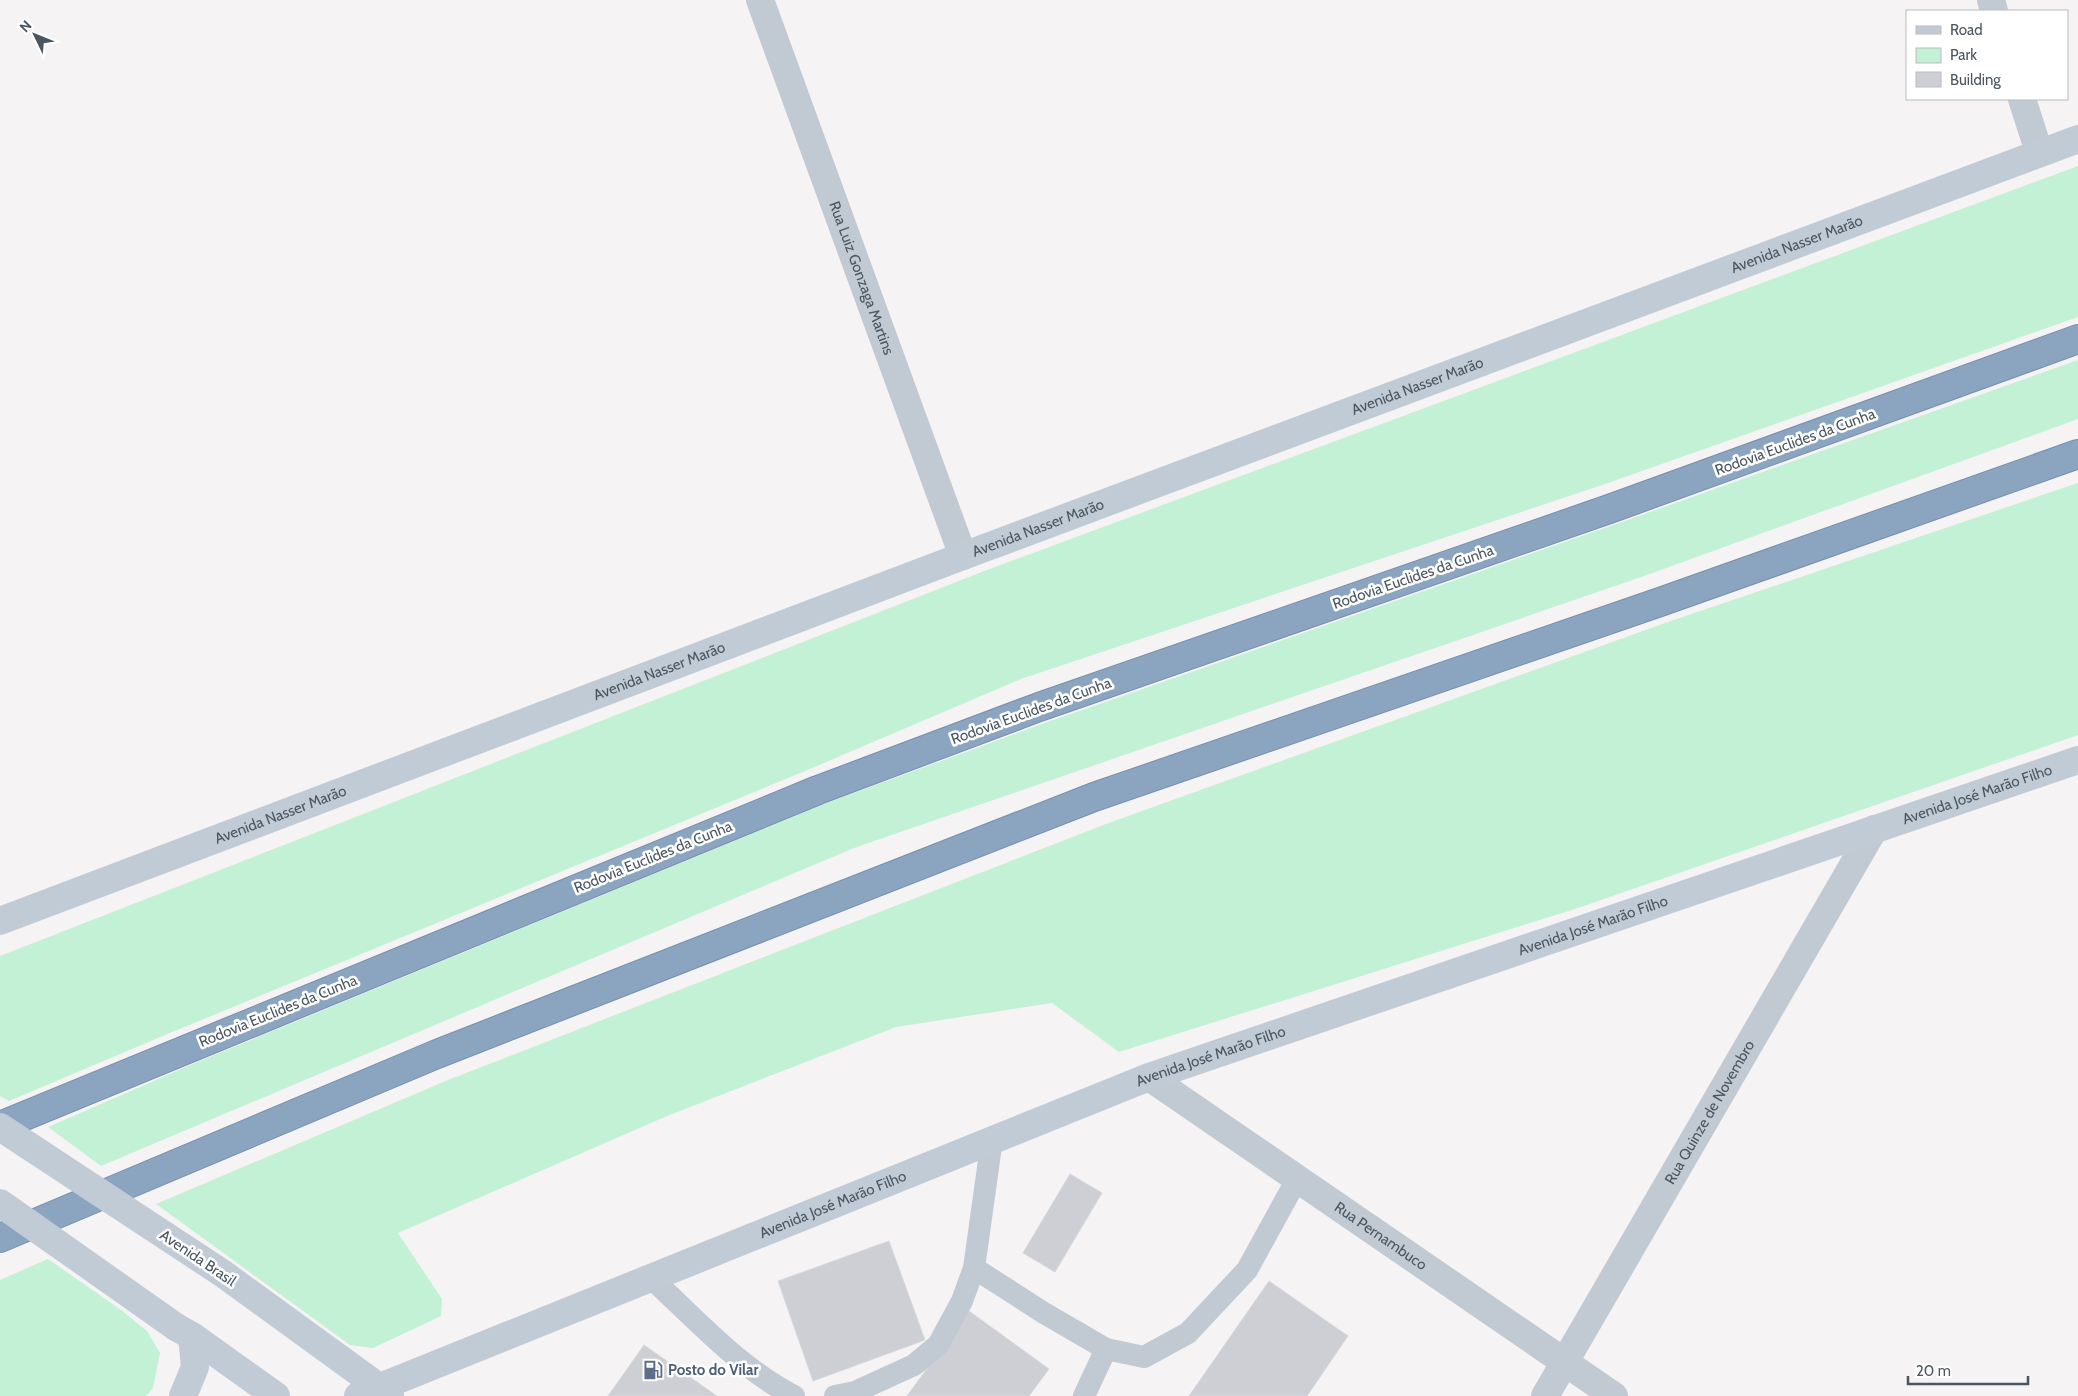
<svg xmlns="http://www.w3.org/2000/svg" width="2078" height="1396" viewBox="0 0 2078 1396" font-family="Cabin,sans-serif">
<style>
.green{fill:#c3f1d5}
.building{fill:#cdcfd5;stroke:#d7d9de}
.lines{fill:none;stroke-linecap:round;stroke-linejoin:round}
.highway-casing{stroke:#7690ad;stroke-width:30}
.lane{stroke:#c1cad2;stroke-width:22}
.street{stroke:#c1cad2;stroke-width:28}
.secondary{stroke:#c1cbd6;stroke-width:28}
.highway{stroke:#8ba5c1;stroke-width:28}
.secondary-bridge{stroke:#c1cbd6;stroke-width:28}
.labels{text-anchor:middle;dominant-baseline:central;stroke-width:5;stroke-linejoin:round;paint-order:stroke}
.street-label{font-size:15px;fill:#4a5661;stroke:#fff}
.service-label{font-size:15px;font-weight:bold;fill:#4e5e75;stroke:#fff;text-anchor:start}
</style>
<rect width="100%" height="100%" fill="#f5f3f3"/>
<!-- green -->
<g class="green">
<path d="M2078,166V317L1605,484L1021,679L805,771L165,1035L9,1101L0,1096V956L987,570Z"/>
<path d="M2078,360V419L1647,575L854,848L101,1166L48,1127L195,1063L824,804L1042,724L1619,523Z"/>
<path d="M2078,483V735L1578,908L1119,1052L1052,1003L896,1027L667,1116L398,1233L442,1299L441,1316L373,1348L350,1345L156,1204L448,1080L1106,824L1668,622Z"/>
<path d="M48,1259L121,1310L147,1331L160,1353L153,1388L146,1396H0V1280Z"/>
</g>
<!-- building -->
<g class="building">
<path d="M1070,1174L1102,1193L1055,1272L1023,1253Z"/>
<path d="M889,1241L925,1340L813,1381L778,1281Z"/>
<path d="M1269,1281L1348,1336L1307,1396H1189Z"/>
<path d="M969,1311L1049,1369L1029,1396H907Z"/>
<path d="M644,1345L717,1396H608Z"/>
</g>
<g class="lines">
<defs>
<g id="highway">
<path d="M0,1126L818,790L1039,707L1612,508L2078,339"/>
<path d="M0,1238L437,1054L1094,797L1660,602L2078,454"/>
</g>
</defs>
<!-- highway casing -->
<use href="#highway" class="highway-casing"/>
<!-- lane -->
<g class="lane">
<path d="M974,1268L1044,1313L1106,1349L1144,1357L1188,1333L1247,1270L1297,1179"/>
<path d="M650,1277C695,1318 739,1368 794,1396"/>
<path d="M835,1396L855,1392L914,1365L938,1345L962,1301L974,1268L992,1139"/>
<path d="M1084,1396L1106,1349"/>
</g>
<!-- street -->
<g class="street">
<path id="s1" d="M760,0L963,556"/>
<path d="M1991,0L1994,11"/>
<path d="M2022,99L2039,152"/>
<path id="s2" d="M1149,1077L1614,1396"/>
<path id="s3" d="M1545,1396L1874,829"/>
</g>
<!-- secondary -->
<g class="secondary">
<path id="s4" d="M0,921L963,556L2078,139"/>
<path d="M222,1273L390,1395"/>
<path d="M176,1327L192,1336L276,1396"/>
<path d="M183,1396L195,1367L192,1336"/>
<path id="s5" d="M358,1396L1149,1077L2078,760"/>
</g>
<!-- highway -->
<use href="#highway" class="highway"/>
<!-- secondary-bridge -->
<g class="secondary-bridge">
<path d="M0,1127L222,1273"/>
<path d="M0,1203L176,1327"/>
</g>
</g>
<!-- icons -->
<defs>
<symbol id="fuel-bare" viewBox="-9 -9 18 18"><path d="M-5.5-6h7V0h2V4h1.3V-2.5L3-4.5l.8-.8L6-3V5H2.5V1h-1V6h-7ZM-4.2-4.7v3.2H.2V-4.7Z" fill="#5c6f8a" stroke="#fff" stroke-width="2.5" paint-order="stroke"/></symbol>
</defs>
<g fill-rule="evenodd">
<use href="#fuel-bare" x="639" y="1356" width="28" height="28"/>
</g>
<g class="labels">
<!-- street labels -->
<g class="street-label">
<text stroke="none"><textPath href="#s4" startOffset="1920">Avenida Nasser Marão</textPath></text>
<text stroke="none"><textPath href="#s1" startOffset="296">Rua Luiz Gonzaga Martins</textPath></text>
<text stroke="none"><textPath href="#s4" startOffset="1515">Avenida Nasser Marão</textPath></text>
<text transform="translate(1795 442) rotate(-20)">Rodovia Euclides da Cunha</text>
<text stroke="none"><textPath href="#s4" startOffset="1110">Avenida Nasser Marão</textPath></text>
<text transform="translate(1413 577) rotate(-19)">Rodovia Euclides da Cunha</text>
<text stroke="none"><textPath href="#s4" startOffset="705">Avenida Nasser Marão</textPath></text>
<text transform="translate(1031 711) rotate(-20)">Rodovia Euclides da Cunha</text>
<text stroke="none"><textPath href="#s5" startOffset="1728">Avenida José Marão Filho</textPath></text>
<text stroke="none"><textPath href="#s4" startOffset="300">Avenida Nasser Marão</textPath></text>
<text transform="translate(653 857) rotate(-22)">Rodovia Euclides da Cunha</text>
<text stroke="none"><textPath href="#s5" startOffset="1322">Avenida José Marão Filho</textPath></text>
<text transform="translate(278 1011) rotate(-22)">Rodovia Euclides da Cunha</text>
<text stroke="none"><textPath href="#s5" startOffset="918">Avenida José Marão Filho</textPath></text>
<text stroke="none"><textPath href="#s3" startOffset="328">Rua Quinze de Novembro</textPath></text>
<text stroke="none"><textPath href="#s5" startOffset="512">Avenida José Marão Filho</textPath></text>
<text stroke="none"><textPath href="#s2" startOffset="281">Rua Pernambuco</textPath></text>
<text transform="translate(198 1258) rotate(34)">Avenida Brasil</text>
</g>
<!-- service labels -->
<g class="service-label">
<text x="668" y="1370">Posto do Vilar</text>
</g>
</g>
<!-- legend -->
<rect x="1906" y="10" width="162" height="90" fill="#ffffff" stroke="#b7bbc0"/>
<rect x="1916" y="26" width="25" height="8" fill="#c1cbd6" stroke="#b7bbc0"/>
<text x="1950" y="35" font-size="15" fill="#4a5661">Road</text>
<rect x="1916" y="48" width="25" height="15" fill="#c3f1d5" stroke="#b7bbc0"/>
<text x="1950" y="60" font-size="15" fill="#4a5661">Park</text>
<rect x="1916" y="72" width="25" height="15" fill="#cdcfd5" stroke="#b7bbc0"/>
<text x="1950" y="85" font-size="15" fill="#4a5661">Building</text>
<!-- north arrow -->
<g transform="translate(35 35) rotate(313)" stroke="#ffffff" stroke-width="4" paint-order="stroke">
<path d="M0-4L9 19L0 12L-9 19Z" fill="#4a5661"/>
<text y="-8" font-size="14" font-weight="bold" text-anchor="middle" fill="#4a5661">N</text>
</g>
<!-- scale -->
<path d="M1908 1376v8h120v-8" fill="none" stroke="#4a5661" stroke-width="2.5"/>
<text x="1916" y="1376" font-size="15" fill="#4a5661" stroke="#ffffff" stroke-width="4" paint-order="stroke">20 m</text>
</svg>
